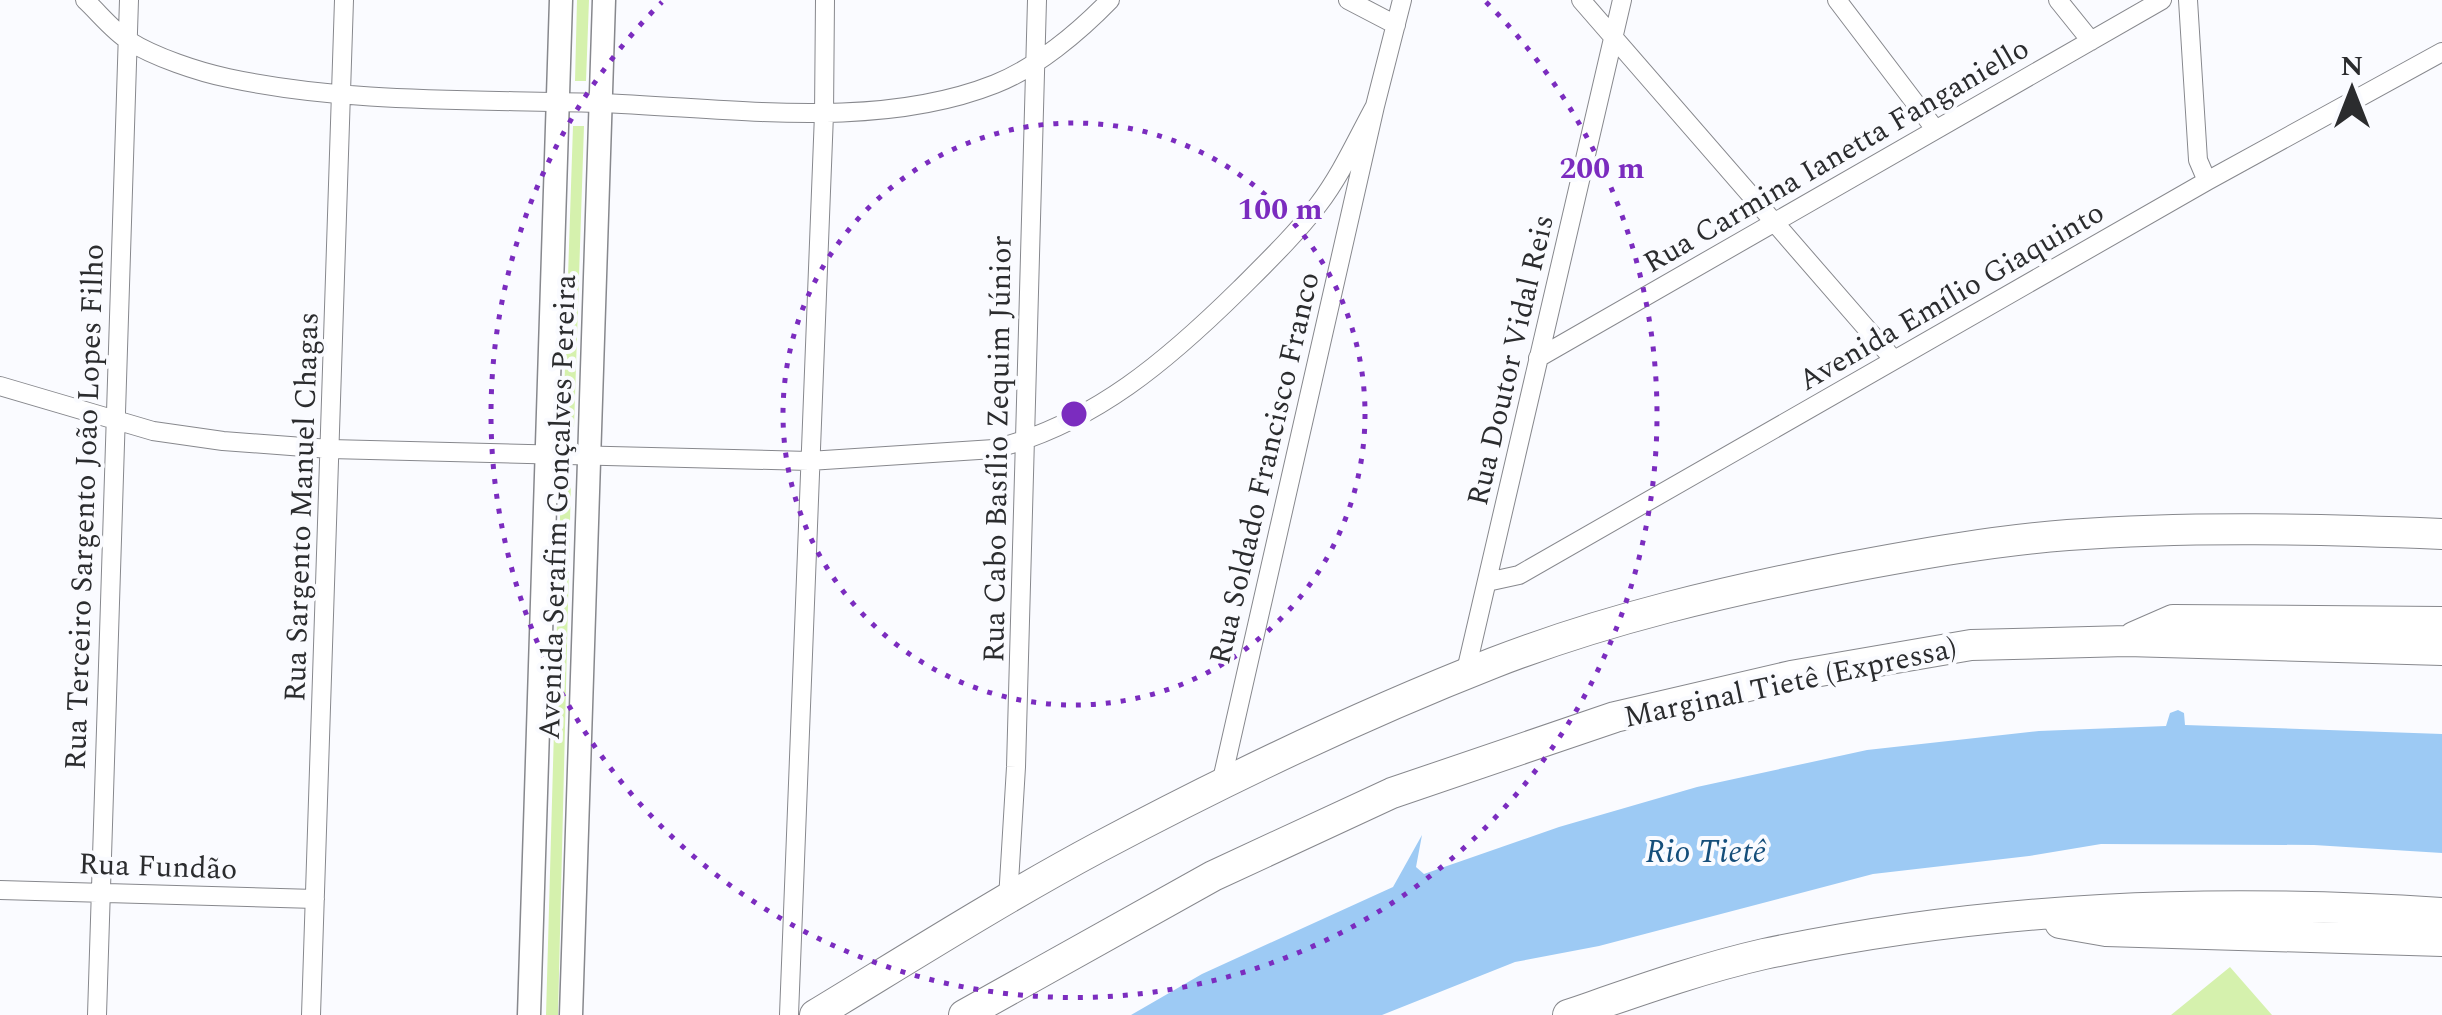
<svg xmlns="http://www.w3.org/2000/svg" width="2442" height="1015" font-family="Spectral,serif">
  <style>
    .green { fill: #d5f1ad }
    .water { fill: #9dcaf4 }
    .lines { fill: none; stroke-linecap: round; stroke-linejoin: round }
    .street-casing { stroke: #87888d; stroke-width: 20 }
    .secondary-casing { stroke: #87888d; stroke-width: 25 }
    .highway-casing { stroke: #87888d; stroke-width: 32 }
    .street { stroke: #fff; stroke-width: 18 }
    .secondary { stroke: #fff; stroke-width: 22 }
    .highway { stroke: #fff; stroke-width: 30 }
    .ring { fill: none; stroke: #7b2cbf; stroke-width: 5; stroke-dasharray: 5 10 }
    .labels { text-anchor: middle; stroke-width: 8; stroke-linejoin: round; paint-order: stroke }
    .street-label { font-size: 30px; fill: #2b2c2e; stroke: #fafbff }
    .water-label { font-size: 32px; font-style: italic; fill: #154e7a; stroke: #fafbff }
    .centre { fill: #7b2cbf; stroke: #fafbff; stroke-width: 5 }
    .ring-label { font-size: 30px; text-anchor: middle; font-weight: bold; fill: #7b2cbf; stroke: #fafbff; stroke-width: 8; stroke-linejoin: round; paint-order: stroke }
  </style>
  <rect width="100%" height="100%" fill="#fafbff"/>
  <path class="green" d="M577,0H589L586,81H575Z
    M573,126H584L574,427H563Z
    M561,480L571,481L558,1015H546Z
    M2230,967L2272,1015H2171Z"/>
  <path class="water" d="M2178,710L2184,713L2185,725L2442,734V853L2314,845L2101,844L2029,856L1873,874L1599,946L1515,962L1382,1015H1131L1202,974L1393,887L1422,835L1416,867L1424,874L1559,827L1697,787L1867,750L2039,731L2166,726L2170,713Z"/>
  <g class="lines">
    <g class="street-casing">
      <path id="street" d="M85,0C99,13 113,31 129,41C154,57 199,72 228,78C349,104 474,99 597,103C724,107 874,132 995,84C1036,68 1079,32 1110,0
        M1348,0L1396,25
        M1581,0L1894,360
        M1837,0L1935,129
        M2058,0L2091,41
        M2188,0L2198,160L2207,181
        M1538,358L2162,0
        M0,386L153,431L223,441L330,449L809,461L994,449C1094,424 1169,359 1240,289C1267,262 1295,235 1318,205C1341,175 1357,139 1375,106
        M1487,582L1519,575L2207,181L2442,52
        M1465,675L1622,0
        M1221,784L1375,106L1402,0
        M0,890L315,899
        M1008,899L1016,767L1037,0
        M97,1015L129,0
        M311,1015L344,0
        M789,1015L824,114L825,0"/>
    </g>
    <g class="secondary-casing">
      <path id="secondary" d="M529,1015L561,0
        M571,1015L604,0"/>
    </g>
    <g class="highway-casing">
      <path id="highway" d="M2134,637L2173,620L2442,622
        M2060,923L2106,931L2442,941
        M815,1015C909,958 1002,899 1099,847C1227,779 1358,716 1493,663C1606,619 1726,591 1845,568C1919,554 1993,541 2068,535C2192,526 2318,529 2442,534
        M964,1015L1213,876L1392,793L1615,717L1791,676L1971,645L2127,641L2442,650
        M1568,1015C1632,993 1698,969 1764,954C1991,906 2210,898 2442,913"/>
    </g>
    <use href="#street" class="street"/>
    <use href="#secondary" class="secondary"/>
    <use href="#highway" class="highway"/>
  </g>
  <g class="ring">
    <circle cx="1074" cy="414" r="291"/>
    <path d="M1486 2A583 583 0 1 1 662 2"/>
  </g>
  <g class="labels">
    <g class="street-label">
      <text transform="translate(1836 155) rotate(-30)" y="10">Rua Carmina Ianetta Fanganiello</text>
      <text transform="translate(1951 296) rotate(-30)" y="10">Avenida Emílio Giaquinto</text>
      <text transform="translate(1510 360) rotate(-77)" y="10">Rua Doutor Vidal Reis</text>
      <text transform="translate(997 449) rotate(-89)" y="10">Rua Cabo Basílio Zequim Júnior</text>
      <text transform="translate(1264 468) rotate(-77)" y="10">Rua Soldado Francisco Franco</text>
      <text transform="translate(84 507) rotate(-88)" y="10">Rua Terceiro Sargento João Lopes Filho</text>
      <text transform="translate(301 507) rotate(-88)" y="10">Rua Sargento Manuel Chagas</text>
      <text transform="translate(557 507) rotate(-88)" y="10">Avenida Serafim Gonçalves Pereira</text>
      <text transform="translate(1790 682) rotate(-12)" y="10">Marginal Tietê (Expressa)</text>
      <text transform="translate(158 866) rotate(2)" y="10">Rua Fundão</text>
    </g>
    <g class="water-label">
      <text x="1706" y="862">Rio Tietê</text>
    </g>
  </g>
  <circle cx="1074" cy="414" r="15" class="centre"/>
  <g class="ring-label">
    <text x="1602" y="178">200 m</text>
    <text x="1280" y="219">100 m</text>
  </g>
  <g transform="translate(2352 90)" stroke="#fafbff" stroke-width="8" paint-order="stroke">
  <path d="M0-8L18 38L0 25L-18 38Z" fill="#2b2c2e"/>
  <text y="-15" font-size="28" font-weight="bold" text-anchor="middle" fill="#2b2c2e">N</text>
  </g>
</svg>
